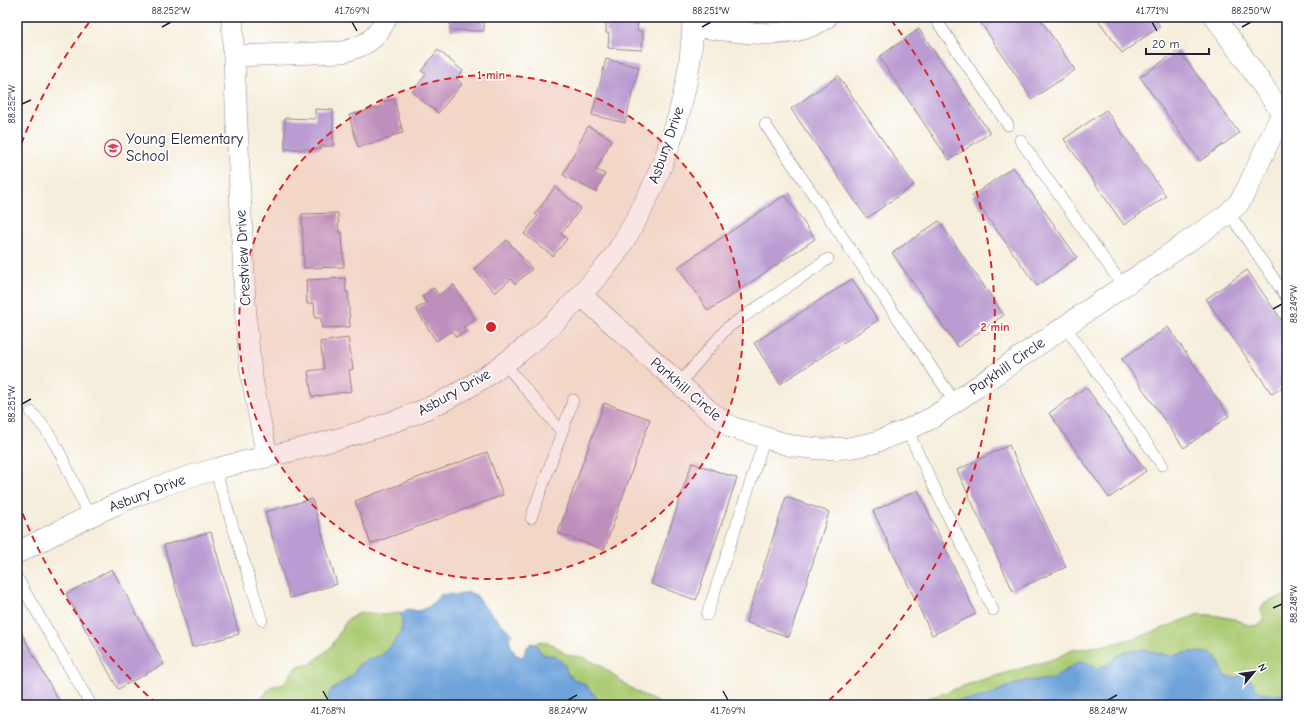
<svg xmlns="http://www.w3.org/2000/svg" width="1304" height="722" font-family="'Comic Neue',sans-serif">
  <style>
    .green { fill: #abcb72; stroke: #667656 }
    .water { fill: #6da2da; stroke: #48628a }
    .building { fill: #bb9cd2 }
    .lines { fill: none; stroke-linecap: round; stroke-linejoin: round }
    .lane-casing { stroke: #8c888c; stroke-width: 12 }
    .street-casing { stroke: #8c888c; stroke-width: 22 }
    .lane { stroke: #fff; stroke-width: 11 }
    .street { stroke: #fff; stroke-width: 21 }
    .ticks { fill: none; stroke: #22223b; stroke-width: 1.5 }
    .ring { fill: none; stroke: #d62828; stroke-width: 2; stroke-dasharray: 7 5 }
    .labels { text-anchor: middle; stroke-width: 3.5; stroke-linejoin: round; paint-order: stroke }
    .poi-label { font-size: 15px; fill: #22223b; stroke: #fff; text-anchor: start }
    .street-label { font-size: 15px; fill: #22223b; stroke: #fff }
    .centre { fill: #d62828; stroke: #fff; stroke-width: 2 }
    .ring-label { font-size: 12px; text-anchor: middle; font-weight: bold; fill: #d62828; stroke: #fff; stroke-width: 3.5; stroke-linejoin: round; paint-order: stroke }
    .neatline { fill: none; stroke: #22223b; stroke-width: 1.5 }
    .ticks-label { font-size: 10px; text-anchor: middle; fill: #22223b }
  </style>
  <rect width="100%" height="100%" fill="#fff"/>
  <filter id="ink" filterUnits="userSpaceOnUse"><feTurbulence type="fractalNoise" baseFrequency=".025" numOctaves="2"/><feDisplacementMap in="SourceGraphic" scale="8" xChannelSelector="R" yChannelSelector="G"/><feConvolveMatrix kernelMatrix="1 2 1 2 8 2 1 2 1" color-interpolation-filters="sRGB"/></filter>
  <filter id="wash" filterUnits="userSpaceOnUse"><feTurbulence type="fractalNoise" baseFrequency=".012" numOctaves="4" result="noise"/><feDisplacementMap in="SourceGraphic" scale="16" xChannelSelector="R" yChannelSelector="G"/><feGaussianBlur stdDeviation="0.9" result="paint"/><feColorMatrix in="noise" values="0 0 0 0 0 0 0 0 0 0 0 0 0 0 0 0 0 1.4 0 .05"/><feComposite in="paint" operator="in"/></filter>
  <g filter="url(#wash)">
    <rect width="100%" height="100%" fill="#f6eedc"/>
    <path class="green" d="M1287,594V694C1275,695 1262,697 1254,686C1251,681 1249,678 1245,674C1238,678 1233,678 1225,676L1217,658L1191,652L1171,656L1144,650L1128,651L1116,657L1107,665L1096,668L1090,664L1080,661L1052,679L1025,681L1002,689L990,695L970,700H960L951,705H902L935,696L978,681L1057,658L1072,650L1117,643L1145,635L1199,614L1219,616L1234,619L1248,625L1258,626L1264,620L1261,611L1263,604Z
      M361,612L385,615L401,613L402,622L401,632L391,646L380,656L368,659L358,665L354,674L328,701L330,705H257L270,687L284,684L296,667L311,664L331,647L347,620Z
      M541,641L554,645L567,655L582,657L600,665L632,689L662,705H599L596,697L585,684L575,680L548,656L541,653L536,644Z"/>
    <path class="water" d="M468,592L476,595L484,606L512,634L509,638L511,647L516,655L523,657L526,648L531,643L536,644C541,653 543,657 554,655L565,665L567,673L575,680L585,684L596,697L599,705H330L328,701L329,692L354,674L358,666L368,659L380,656L391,646L401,632L402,622L401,613L408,609L418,611L429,607L440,595L448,594L459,595Z
      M1144,650L1171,656L1191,652L1209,653L1217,658L1225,676C1233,678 1238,678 1245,673C1249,678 1251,681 1254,686C1262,697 1275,695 1287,694V705H951L960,700H970L990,695L1002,689L1025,681L1052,679L1080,661L1090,664L1097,668L1107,665L1116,657L1128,651Z"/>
    <g id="blocks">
      <path class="building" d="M450,17H484V31L450,30Z
        M606,17H638L637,31L643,32L642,50L608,48L609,33H606Z
        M977,17H1039L1075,70L1032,99Z
        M1096,17H1154L1160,26L1122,53Z
        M919,29L990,133L949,160L879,57Z
        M438,50L463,71L456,79L462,84L438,113L412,92L426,74L421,71Z
        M1179,50L1239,133L1200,161L1140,77Z
        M606,59L639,67L625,123L592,115Z
        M838,76L914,185L867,218L791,109Z
        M394,99L403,133L390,136L391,138L358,147L349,115L381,107L380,103Z
        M315,109L333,110V146H321V149H285V118L315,119Z
        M1106,110L1166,196L1124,225L1064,139Z
        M588,126L612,139L596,170L605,174L596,192L563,175Z
        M1013,167L1077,257L1037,286L972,196Z
        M555,187L581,208L561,234L567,239L553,256L524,234L538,216L535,214Z
        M785,195L815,239L708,311L678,267Z
        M338,213L339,232H342L344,267L304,268L302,214Z
        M939,221L1004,315L958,347L892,253Z
        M507,240L532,269L515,284L511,279L495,293L474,269Z
        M1247,270L1287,328V384L1272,394L1206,299Z
        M345,278L346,292H348L350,327L322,328L321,318H315L314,303L307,304L306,280Z
        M852,279L878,320L780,384L754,343Z
        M454,285L475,320L463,327L466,331L456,337L452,331L436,341L416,309L426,303L422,296L434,288L438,295Z
        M1168,327L1229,416L1184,448L1122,359Z
        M348,338L353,369L349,370L352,391L312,397L308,371L324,369L320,342Z
        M1086,387L1146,471L1109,498L1049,413Z
        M604,403L650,419L604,550L558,533Z
        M1009,445L1066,567L1013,591L957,470Z
        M487,452L503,495L371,544L355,501Z
        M692,463L737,478L696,600L651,584Z
        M918,490L976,614L932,635L873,511Z
        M786,497L829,512L789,637L746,622Z
        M312,499L337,584L290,598L265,512Z
        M211,532L239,634L192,647L164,545Z
        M112,569L164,664L118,689L66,594Z
        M17,625L61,705H17Z"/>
    </g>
  </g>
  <g filter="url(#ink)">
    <use href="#blocks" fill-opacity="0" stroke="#8c888c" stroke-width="1"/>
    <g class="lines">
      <g class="lane-casing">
        <path id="lane" d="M934,17L1008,125
          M765,124L955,402
          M1020,140L1123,286
          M1229,213L1287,298
          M1065,326L1162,465
          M504,363L562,432L531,518
          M679,384L727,328L828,259
          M31,412C60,441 71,480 89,516
          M907,430L993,610
          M562,432L573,400
          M215,469L262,620
          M17,578L90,703
          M707,615L765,438"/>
      </g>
      <g class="street-casing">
        <path id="street" d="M232,17L246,321L251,373L267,457
          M693,26C726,30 779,41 811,26C816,24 822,20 827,17
          M235,56L342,52C366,46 376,40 387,17
          M581,295L707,409L731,427L792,446L821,449L848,448L873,443L907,430L932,418L955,402L1225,216L1238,204L1247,189L1282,113L1215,17
          M17,553C57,532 98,511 140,494C164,484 190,476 216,469C232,464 249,461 266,457C317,445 370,432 419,412C484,385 549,335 594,280C601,272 609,264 615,255C660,186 692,100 693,17"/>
      </g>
      <use href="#lane" class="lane"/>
      <use href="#street" class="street"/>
    </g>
  </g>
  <path class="ticks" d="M352,22L357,31M1152,22L1157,31M162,27L171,22M702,27L711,22M1242,27L1251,22M22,104L31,100M1273,309L1282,304M22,404L31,399M1273,608L1282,604M323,691L328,700M723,691L728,700M568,700L577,695M1108,700L1117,695"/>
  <circle cx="491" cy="327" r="252" fill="#d62828" fill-opacity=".12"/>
  <g class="ring">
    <circle cx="491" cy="327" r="252"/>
    <path d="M157 704A504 504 0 0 1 17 499M17 155A504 504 0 0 1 91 20M891 20A504 504 0 0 1 825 704"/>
  </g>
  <defs>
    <g id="school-ring" transform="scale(0.9)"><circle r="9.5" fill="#fff" stroke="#d1495b" stroke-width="1.5"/><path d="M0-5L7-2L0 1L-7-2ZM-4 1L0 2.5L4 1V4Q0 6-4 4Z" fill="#d1495b"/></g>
  </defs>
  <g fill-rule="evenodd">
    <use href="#school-ring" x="113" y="148"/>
  </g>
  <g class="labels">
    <g class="poi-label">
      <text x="126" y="144">Young Elementary<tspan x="126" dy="17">School</tspan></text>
    </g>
    <g class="street-label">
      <text transform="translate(666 145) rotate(-71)" y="5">Asbury Drive</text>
      <text transform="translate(243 258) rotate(-93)" y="5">Crestview Drive</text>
      <text transform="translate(1007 366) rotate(-35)" y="5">Parkhill Circle</text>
      <text transform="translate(686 389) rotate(41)" y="5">Parkhill Circle</text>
      <text transform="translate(454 392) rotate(-29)" y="5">Asbury Drive</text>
      <text transform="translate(147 493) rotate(-21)" y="5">Asbury Drive</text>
    </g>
  </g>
  <circle cx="491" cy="327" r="6" class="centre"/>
  <g class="ring-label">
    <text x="491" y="79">1 min</text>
    <text x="995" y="331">2 min</text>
  </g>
  <rect width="1304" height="722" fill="none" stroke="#fff" stroke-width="44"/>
  <g transform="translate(1254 672) rotate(61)" stroke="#ffffff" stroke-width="3" paint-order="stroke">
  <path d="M0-3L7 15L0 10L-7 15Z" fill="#22223b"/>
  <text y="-6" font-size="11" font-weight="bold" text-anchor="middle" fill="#22223b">N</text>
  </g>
  <path d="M1146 48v6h63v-6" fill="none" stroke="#22223b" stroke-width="2"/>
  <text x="1152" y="48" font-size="12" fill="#22223b" stroke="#ffffff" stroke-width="3" paint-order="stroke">20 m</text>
  <rect x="22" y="22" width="1260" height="678" class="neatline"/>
  <g class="ticks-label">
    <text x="171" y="14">88.252°W</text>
    <text x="352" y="14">41.769°N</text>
    <text x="711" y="14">88.251°W</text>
    <text x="1152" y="14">41.771°N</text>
    <text x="1251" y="14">88.250°W</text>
    <text transform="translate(11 104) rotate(-90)" y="4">88.252°W</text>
    <text transform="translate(1293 304) rotate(-90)" y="4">88.249°W</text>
    <text transform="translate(11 404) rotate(-90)" y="4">88.251°W</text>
    <text transform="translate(1293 604) rotate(-90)" y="4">88.248°W</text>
    <text x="328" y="714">41.768°N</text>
    <text x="568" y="714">88.249°W</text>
    <text x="728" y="714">41.769°N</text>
    <text x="1108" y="714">88.248°W</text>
  </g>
</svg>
